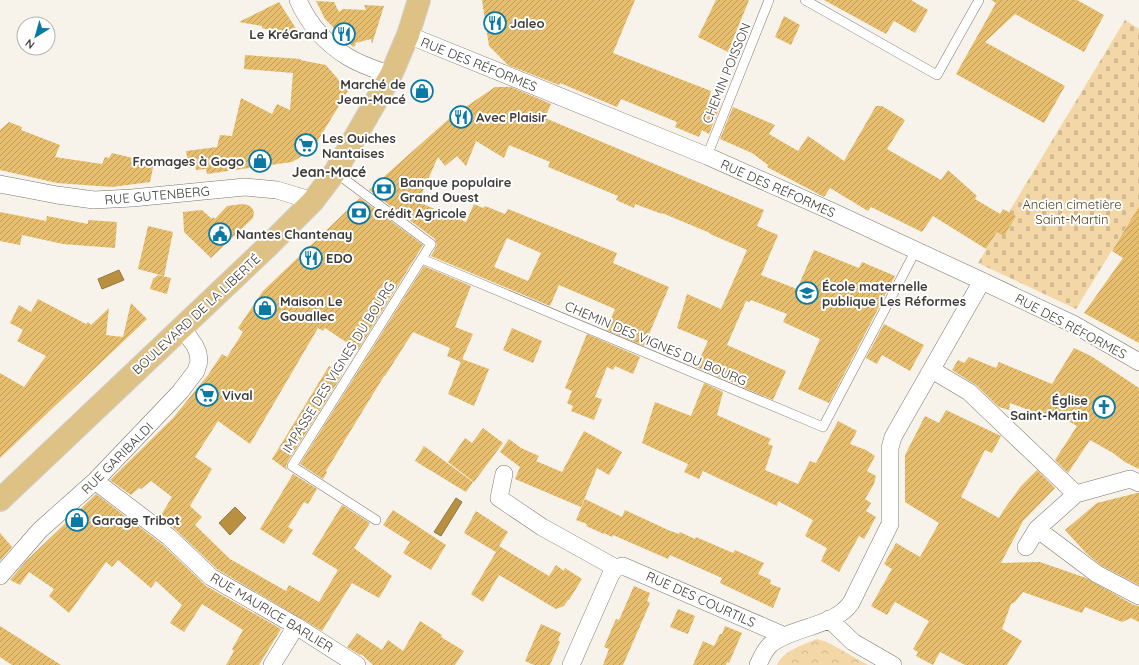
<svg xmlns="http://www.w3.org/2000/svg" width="1139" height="665" font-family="Quicksand,sans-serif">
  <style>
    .forest { fill: url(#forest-crowns) }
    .cemetery { fill: url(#cemetery-stones) }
    .water { fill: #b99040; stroke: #94773e }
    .building { fill: url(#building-hatch); fill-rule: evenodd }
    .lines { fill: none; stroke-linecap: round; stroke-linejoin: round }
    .lane-casing { stroke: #7c776f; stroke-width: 10 }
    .street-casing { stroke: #7c776f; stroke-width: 18 }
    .primary-casing { stroke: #d1d0cf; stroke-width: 24 }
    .lane { stroke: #fff; stroke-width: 9 }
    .street { stroke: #fff; stroke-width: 17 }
    .primary { stroke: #dec185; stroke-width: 22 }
    .labels { text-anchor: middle; stroke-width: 4; stroke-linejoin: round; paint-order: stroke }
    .poi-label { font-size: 13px; font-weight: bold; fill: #3e3c38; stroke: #fff; text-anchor: start }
    .street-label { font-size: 13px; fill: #3e3c38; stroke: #fff }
    .park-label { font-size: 13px; fill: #52401e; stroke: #fff }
    .neighbourhood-label { font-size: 14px; font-weight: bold; fill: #3e3c38; stroke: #fff }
  </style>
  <defs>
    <pattern id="forest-crowns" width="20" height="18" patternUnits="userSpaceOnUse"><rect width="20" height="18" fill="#f3d7a6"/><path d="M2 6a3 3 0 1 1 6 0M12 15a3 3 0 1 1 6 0" fill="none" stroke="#d1b990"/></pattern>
    <pattern id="cemetery-stones" width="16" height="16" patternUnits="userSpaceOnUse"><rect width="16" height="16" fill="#f3d7a6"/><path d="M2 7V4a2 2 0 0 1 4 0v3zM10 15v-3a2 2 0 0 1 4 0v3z" fill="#d1b990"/></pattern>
    <pattern id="building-hatch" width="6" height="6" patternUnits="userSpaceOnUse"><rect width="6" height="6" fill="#e7bd6e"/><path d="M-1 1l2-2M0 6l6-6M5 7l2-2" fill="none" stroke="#bd9b5b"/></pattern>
  </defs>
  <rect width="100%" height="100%" fill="#f8f3ea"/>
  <path class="forest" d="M817,639L827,642L868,665H777C784,650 803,645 817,639Z"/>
  <path class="cemetery" d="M1125,20L1139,29V206L1076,309L978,263Z"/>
  <path class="water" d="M119,270L124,280L102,289L98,279Z
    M456,498L462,502L441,536L434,532Z
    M235,507L246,518L230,535L219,523Z"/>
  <path class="building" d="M482,0H635L613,53L711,91L709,98L722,102L709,134L702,130L699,137L675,127L677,122L621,99L617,107L560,83L559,85L508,65L489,46Z
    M716,0H749L728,52L698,37Z
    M824,0H911L928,10L915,33L894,21L886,34Z
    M991,0H1077L1104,15L1084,52L1015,14L985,42L1065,86L1044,123L956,74L996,3Z
    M316,1L334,2L339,12L343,9L366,10L364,5L384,6L372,44L371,39L355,43L356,45L353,47L325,19Z
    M279,2L302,38L262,28V26L239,22Z
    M784,16L800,25L791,45L775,37Z
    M245,55L301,59L300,60L326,65L348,91L312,150L292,162L207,174L206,169L196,170L195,167L189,168L186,151L217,147L220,135L232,136L241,98L272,114L277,104L290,110L293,73L244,69Z
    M495,87H511L551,104L545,118L764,210L757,226L778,235L761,275L797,289L814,250L859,268L862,262L895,276L829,403L798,389L820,339L783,322L787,314L751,300L749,302L746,301L727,345L786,371L773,400L696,367L708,341L677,328L687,294L721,309L747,250L710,234V233L662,213V214L635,204L634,208L616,200L618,196L548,167L550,162L509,145L504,158L476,141L466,166L457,156L445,166L438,157L418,202L466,222L474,204L483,208L485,206L505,214L508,209L617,253L613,263L669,287L644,346L606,330L615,309L559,285L550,306L431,256L437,245L435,239L369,190L451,117ZM507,238L541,253L528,281L494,267Z
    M876,106H882L905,120L887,149L941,180L948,170L977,196L975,199L1000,214L1003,209L1016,216L1004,236L997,232L986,249L933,216L922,232L871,207L868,211L830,188L824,197L767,167L768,165L752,153L720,139L733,107L775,125L769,134L798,151L808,136L844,161Z
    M9,122L22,127L21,130L60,145L55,157L102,164L105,157L109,158L112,153L154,163L150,182L112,187L57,183L0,170V130Z
    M360,198L423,245L358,350L325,328L323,331L318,328L250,444L218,421L195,457L212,469L190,506L202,517L195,525L230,559L286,591L289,585L319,602L338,570L312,554L342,505L370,523L354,548L392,576L379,598L352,583L322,631L217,569L176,530L160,517L172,497L151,481L141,489L139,488L131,495L110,480L173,418L208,375L222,354L227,357L243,332L238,328L263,291Z
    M242,204L248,205L252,208L254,212L253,218L211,258L184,232L183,212L202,210L212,219L213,217L215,219L227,206Z
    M1139,206V343L1084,313L1123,258L1112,251Z
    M0,212L46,221L47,216L88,224V220L117,222L115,248L63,244L22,235L20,245L0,241Z
    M148,226L173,232L164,276L138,269Z
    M424,266L471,286L455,327L473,334L461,362L447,356L450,348L413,332L385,376H384L326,471L327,472L323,479L300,464Z
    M158,275L171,278L167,294L150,289L153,279Z
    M38,299L86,324L88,322L91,325L109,308L106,335L123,337L131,303L147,319L0,458V373L24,387L46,356L17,341L23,330L10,323L19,305L31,312Z
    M884,324L924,345L910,371L882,355L877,364L866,358Z
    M512,328L542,341L533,363L503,350Z
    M587,334L640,357L633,374L615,366L613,370L607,367L595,397L602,399L594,420L571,411L573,406L567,403L572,391L565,388Z
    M1074,348L1091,356L1139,388V469L1125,462L1113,453L1090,440L1068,473L1055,460L1077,426L1051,411L1047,417L1010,403L1009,410L999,407L976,385L952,370L958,360L964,363L969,357L996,368L999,362L1052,384Z
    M462,359L489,369L474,406L448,394Z
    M329,366L342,375L287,463L286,466L287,470L272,459Z
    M704,383L723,392L717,415L771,439L768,444L773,446L765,470L798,484L810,461L816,463L838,421L857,431L850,444L866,450L875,456L867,471L876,476L874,484L865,499L871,503L866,511L876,517L864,539L859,536L839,572L821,561L827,548L805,536L813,520L778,501L777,506L703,471L699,479L684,472L688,464L642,443L655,402L691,416Z
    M946,410L1001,436L992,453L985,450L961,497L999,518L1003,511L1021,486L1037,470L1055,488L1023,521L1001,563L1040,562L1086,578L1134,605L1139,606V622L1131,618L1122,622L1085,607L1082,613L1023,592L1015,602L1011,604L1002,629L1022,641L1007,665H965L940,652L933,665L916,656L918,652L913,649L929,621L895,602L887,615L871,606L892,569L884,564L896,543L920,557L939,523L905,502V455L925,416L939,423Z
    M483,428L503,443L474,482L448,462L465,438L472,443Z
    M584,431L622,452L609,475L597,468L581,507L515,479L520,467L500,452L509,439L521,448L539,456L536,461L562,472Z
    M424,446L473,482L466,492L415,461Z
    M293,474L317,489L308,504L304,502L288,527L293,530L284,544L260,529Z
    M1137,493H1139V585L1102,566L1086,553L1065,530L1097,503Z
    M96,494L163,545L206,586L281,629L259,665H226L234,651L232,649L243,630L202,604L184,632L170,623L182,605L156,581L151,588L118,560L112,567L106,562L69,613L49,596L54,589L29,572L20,585L10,580L26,561Z
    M585,499L622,517L625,510L668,530L679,534L680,532L695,539L696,537L733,553L735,550L764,563L758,574L771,580L770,584L781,588L773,608L720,583L722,578L670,555L668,559L613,535L612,537L604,533V534L586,526L587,524L576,520Z
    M393,510L446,545L431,570L403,553L410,542L383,525Z
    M476,511L508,532L499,546L549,576L556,565L564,571L565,568L582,579L569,600H568L564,606L556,609L499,575L483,602L471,594L496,552L464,533Z
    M0,533L12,547L0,561Z
    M634,586L650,593L647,601L650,603L623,665H603L609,649L604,647L616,619L619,620Z
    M678,609L695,616L688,634L670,627Z
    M420,621L442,635L441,637L464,651L455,665H373L361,654L360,655L347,647L357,633L382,650L388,640L403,651Z
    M541,624L561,633L558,640L560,642L550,665H534L525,661Z
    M0,626L61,665H12L0,657Z
    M725,626L742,633L729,663L727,662L726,665H693L703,641L714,646L720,634H722Z"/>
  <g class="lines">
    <g class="lane-casing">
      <path id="lane" d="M805,0L937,75L979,0
        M707,156L769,0
        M335,172L431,244L292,466L376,520
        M422,259L823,427L916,250"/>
    </g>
    <g class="street-casing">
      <path id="street" d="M298,0C309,25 325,43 348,57C361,65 377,70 391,75
        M408,35L707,156L831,211L982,281L1075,325L1139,362
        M0,184L57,195L94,200L132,198L245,187L277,190L313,201
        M932,370L969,392L1076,494
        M504,474L499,498L542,527L616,568
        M95,481L169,537L211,577L296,626L357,665
        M1037,529L1097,574L1139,596
        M1026,547L1037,529L1076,494L1130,479L1139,483
        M0,576L40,530L95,481L180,392L196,371L199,361L198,353L195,346L182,327
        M829,619L853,642L893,665
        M272,665L296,626
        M571,665L611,574L616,568L623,566L785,636
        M758,665C761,658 765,649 771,644C794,626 834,627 851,603L890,524V448L893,437L982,281"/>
    </g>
    <g class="primary-casing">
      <path id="primary" d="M0,500L268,246L313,201L335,172L391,75L408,35L419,0"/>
    </g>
    <use href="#lane" class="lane"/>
    <use href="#street" class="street"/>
    <use href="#primary" class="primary"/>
  </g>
  <defs>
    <g id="restaurant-ring" transform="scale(1.15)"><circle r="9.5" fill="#fff" stroke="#0a79a3" stroke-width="1.5"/><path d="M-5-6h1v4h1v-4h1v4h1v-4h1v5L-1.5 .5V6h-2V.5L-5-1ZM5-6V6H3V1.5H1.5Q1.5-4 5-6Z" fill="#0a79a3"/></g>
    <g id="shop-ring" transform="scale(1.15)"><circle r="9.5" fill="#fff" stroke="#0a79a3" stroke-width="1.5"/><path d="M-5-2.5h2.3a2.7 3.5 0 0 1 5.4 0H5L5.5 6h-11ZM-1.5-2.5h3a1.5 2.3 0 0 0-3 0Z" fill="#0a79a3"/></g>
    <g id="supermarket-ring" transform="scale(1.15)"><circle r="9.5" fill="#fff" stroke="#0a79a3" stroke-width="1.5"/><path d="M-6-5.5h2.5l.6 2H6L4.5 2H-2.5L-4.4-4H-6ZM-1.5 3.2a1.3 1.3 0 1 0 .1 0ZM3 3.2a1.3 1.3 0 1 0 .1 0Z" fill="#0a79a3"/></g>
    <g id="bank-ring" transform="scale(1.15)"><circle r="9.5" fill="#fff" stroke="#0a79a3" stroke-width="1.5"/><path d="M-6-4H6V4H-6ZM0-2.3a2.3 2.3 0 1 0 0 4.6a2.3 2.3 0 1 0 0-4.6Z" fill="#0a79a3"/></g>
    <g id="civic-ring" transform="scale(1.15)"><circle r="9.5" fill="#fff" stroke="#0a79a3" stroke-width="1.5"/><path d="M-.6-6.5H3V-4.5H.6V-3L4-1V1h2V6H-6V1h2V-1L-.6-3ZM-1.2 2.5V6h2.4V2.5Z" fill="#0a79a3"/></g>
    <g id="school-ring" transform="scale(1.15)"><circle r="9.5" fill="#fff" stroke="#0a79a3" stroke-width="1.5"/><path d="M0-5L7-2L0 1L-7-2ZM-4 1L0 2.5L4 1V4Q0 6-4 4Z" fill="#0a79a3"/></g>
    <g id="church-ring" transform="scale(1.15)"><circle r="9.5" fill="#fff" stroke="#0a79a3" stroke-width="1.5"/><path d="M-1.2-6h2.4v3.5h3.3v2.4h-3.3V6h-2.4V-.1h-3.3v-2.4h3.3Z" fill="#0a79a3"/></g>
  </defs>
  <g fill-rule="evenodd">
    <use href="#restaurant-ring" x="495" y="23"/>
    <use href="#restaurant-ring" x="344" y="34"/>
    <use href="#shop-ring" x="422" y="91"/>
    <use href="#restaurant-ring" x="461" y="117"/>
    <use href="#supermarket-ring" x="306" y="145"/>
    <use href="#shop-ring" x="260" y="161"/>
    <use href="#bank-ring" x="384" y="189"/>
    <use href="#bank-ring" x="359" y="213"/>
    <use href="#civic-ring" x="220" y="234"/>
    <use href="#restaurant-ring" x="311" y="258"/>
    <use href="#school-ring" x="807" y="293"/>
    <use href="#shop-ring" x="265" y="308"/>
    <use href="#supermarket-ring" x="207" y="395"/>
    <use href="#church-ring" x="1104" y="407"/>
    <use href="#shop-ring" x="77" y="520"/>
  </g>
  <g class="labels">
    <g class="poi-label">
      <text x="510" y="28">Jaleo</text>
      <text x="328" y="39" text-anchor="end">Le KréGrand</text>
      <text x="406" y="89" text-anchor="end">Marché de<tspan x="406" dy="15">Jean-Macé</tspan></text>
      <text x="476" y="122">Avec Plaisir</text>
      <text x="322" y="143">Les Ouiches<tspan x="322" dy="15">Nantaises</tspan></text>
      <text x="244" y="166" text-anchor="end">Fromages à Gogo</text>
      <text x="400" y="187">Banque populaire<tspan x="400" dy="15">Grand Ouest</tspan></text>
      <text x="374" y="218">Crédit Agricole</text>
      <text x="236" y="239">Nantes Chantenay</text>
      <text x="326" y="263">EDO</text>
      <text x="822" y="291">École maternelle<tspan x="822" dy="15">publique Les Réformes</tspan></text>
      <text x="280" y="306">Maison Le<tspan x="280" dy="15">Gouallec</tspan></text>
      <text x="222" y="400">Vival</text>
      <text x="1088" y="405" text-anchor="end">Église<tspan x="1088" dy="15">Saint-Martin</tspan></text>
      <text x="92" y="525">Garage Tribot</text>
    </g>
    <g class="street-label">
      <text transform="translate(479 64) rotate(22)" y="5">RUE DES RÉFORMES</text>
      <text transform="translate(726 73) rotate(-68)" y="5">CHEMIN POISSON</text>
      <text transform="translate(778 188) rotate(24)" y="5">RUE DES RÉFORMES</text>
      <text transform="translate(157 195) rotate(-5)" y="5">RUE GUTENBERG</text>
      <text transform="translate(196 314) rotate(-43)" y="5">BOULEVARD DE LA LIBERTÉ</text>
      <text transform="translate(1071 326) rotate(28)" y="5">RUE DES RÉFORMES</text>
      <text transform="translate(656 343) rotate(23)" y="5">CHEMIN DES VIGNES DU BOURG</text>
      <text transform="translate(338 367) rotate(-58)" y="5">IMPASSE DES VIGNES DU BOURG</text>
      <text transform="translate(117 458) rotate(-45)" y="5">RUE GARIBALDI</text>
      <text transform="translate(701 599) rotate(24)" y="5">RUE DES COURTILS</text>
      <text transform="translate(272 612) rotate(31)" y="5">RUE MAURICE BARLIER</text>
    </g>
    <g class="park-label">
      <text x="1072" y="209">Ancien cimetière<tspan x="1072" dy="15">Saint-Martin</tspan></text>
    </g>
    <g class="neighbourhood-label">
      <text x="329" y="177">Jean-Macé</text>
    </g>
  </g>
  <g transform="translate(36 36) rotate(217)"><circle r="19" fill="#ffffff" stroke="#b2b1af"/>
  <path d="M0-3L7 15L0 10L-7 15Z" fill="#0a79a3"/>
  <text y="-6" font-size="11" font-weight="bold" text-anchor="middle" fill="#3e3c38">N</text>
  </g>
</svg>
